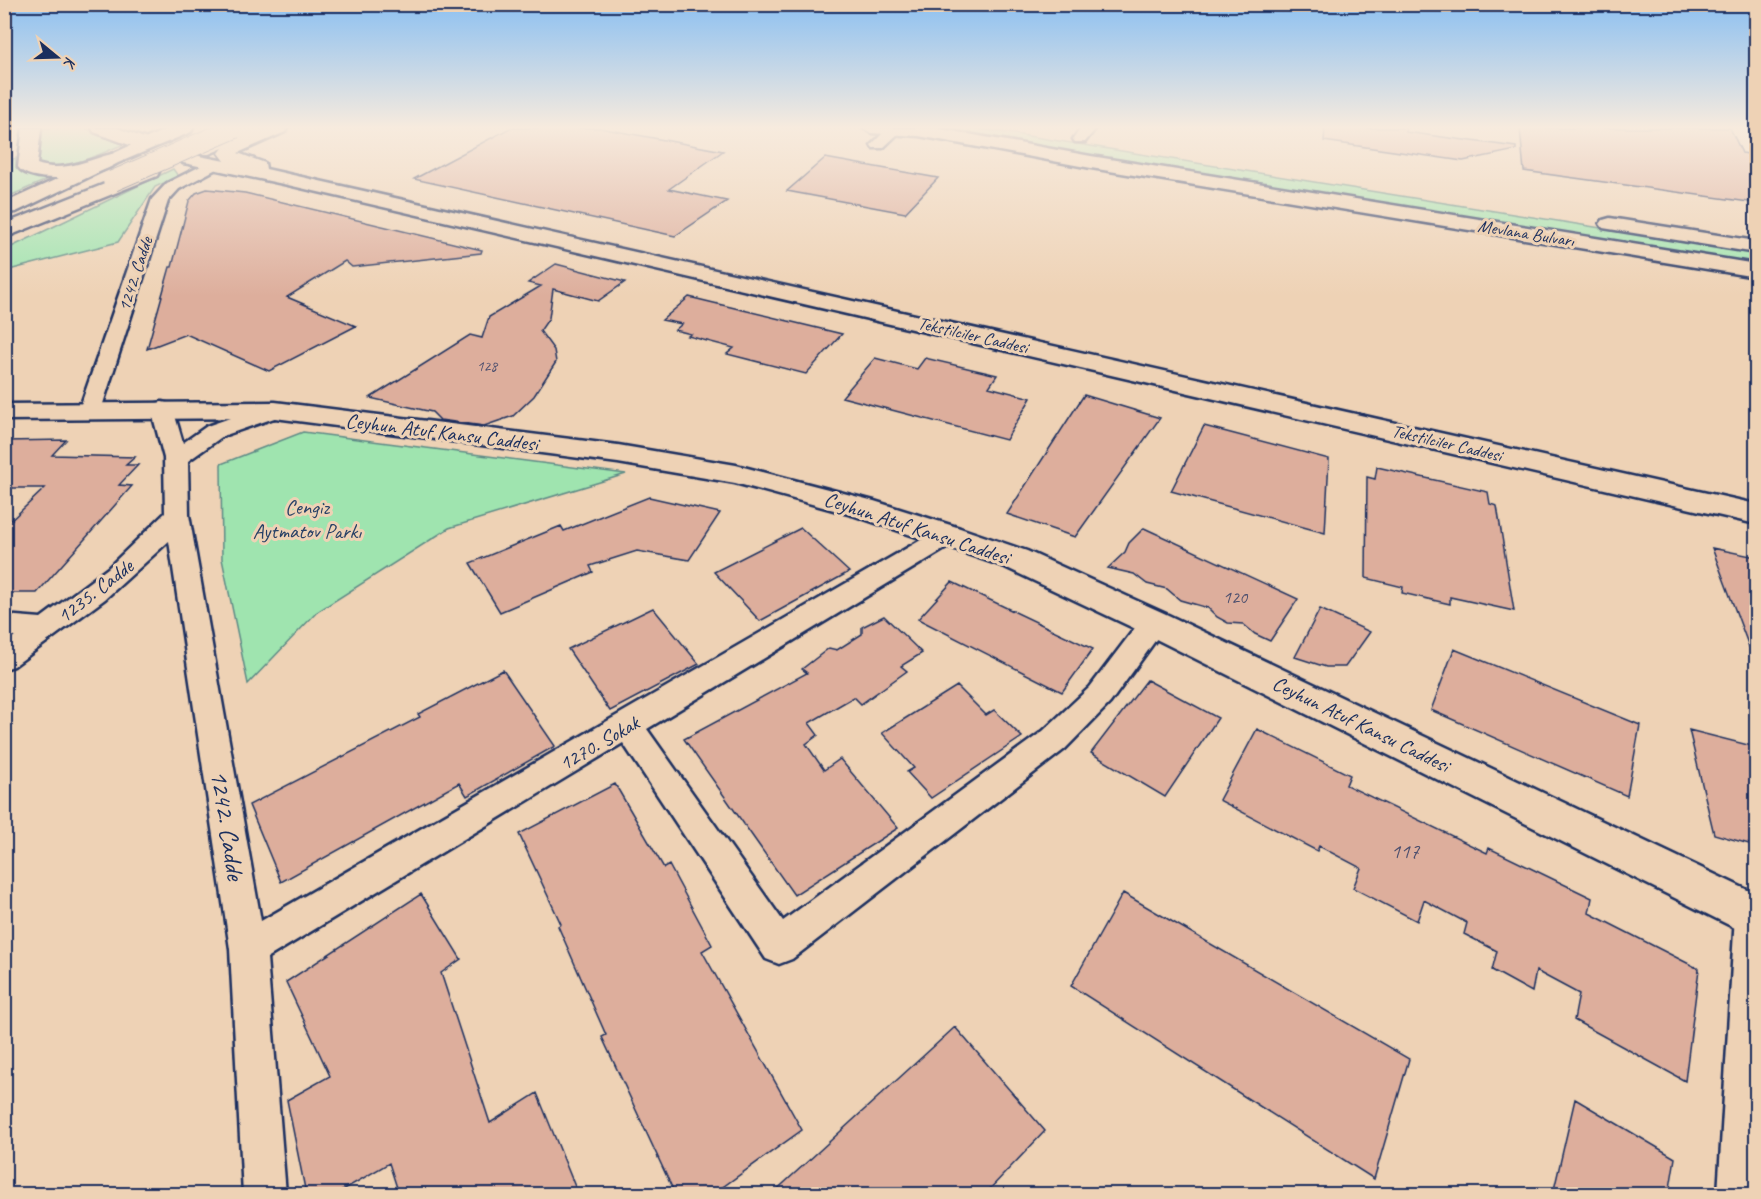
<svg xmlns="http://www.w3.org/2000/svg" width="1761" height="1199" font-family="Caveat,sans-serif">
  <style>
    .green { fill: #9fe4af; stroke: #5d8a86; stroke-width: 1.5 }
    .building { fill: #ddae9c; stroke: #1b2f5e; stroke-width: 1.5 }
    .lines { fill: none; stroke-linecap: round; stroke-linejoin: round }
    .minor-casing { stroke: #1b2f5e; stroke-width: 5 }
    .tertiary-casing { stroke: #1b2f5e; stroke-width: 5 }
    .secondary-casing { stroke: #1b2f5e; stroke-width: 5 }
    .primary-casing { stroke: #1b2f5e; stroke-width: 5 }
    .trunk-casing { stroke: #1b2f5e; stroke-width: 5 }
    .minor { fill: #eed2b5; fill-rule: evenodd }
    .tertiary { fill: #eed2b5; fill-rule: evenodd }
    .secondary { fill: #eed2b5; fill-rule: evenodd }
    .primary { fill: #eed2b5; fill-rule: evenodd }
    .trunk { fill: #eed2b5; fill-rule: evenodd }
    .primary-bridge-casing { stroke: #1b2f5e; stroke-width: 22; stroke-linecap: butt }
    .primary-bridge { stroke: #eed2b5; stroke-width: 20 }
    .labels { text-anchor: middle; stroke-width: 6; stroke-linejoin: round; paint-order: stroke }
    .far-number-label { font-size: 15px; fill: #4c4f6e }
    .far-street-label { font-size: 18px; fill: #1b2f5e; stroke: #eed2b5 }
    .number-label { font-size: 18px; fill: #4c4f6e }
    .street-label { font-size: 21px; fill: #1b2f5e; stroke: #eed2b5 }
    .park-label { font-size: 21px; fill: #284166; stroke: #eed2b5 }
    .near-number-label { font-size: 21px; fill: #4c4f6e }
    .near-street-label { font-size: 26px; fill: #1b2f5e; stroke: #eed2b5 }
  </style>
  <rect width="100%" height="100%" fill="#eed2b5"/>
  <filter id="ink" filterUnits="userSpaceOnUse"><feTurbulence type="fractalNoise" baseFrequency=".0167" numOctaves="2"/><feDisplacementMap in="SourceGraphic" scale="12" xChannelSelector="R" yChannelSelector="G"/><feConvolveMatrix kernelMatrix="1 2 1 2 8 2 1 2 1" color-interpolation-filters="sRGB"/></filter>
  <g filter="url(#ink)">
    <path class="green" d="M42,128H84L126,143C96,156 70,170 36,165L39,133Z
      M933,128H973L1028,136L1756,253V265L1154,167Z
      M16,158V165L26,172L60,174L5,198V188L13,159Z
      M173,169L178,176L155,187L118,242L5,271V250Z
      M303,432L626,474L449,528L317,612L248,684L222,559L221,464Z"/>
    <path class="building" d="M510,128H600L723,151L669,189L727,201L675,236L414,179Z
      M1325,128H1406V132L1516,147V150L1463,161L1324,141Z
      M1520,128H1730L1742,153L1756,155V203L1524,171Z
      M825,158L938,178L905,213L787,191Z
      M207,189L245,193L482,250L481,253L352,267L345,261L287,297L356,326L269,371L186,334L147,349L170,267H172L189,201L196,193Z
      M556,264L625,282L598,301L553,289L549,318L540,331L554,350L556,362L534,396L513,416L484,426L440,420L432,412L370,398L470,335L482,338L489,317L541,286L528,283Z
      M689,297L842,334L806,374L727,354L734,348L688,336L691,334L675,330L682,324L662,320Z
      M875,358L917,369L925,358L997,375L989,387L1031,398L1006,440L842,397Z
      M1084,395L1160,418L1075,537L1007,514Z
      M1204,426L1329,459L1325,533L1171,491Z
      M66,440L52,455L135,457L126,465H138L119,485L132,486L37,593H4V527L45,488H4V441Z
      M1377,467L1488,492L1490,504L1497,506L1514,611L1450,597V604L1402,593L1403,587L1366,578L1367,477L1375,479Z
      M649,497L720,513L689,560L637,551L590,566L593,572L500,612L470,563L561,526L564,531Z
      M801,528L849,572L760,621L714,572Z
      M1144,528L1298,599L1270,641L1255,634L1243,624L1228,623L1217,617L1208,608L1180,600L1167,589L1147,584L1134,574L1108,568L1125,552L1129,543Z
      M1712,548L1756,557V660H1754Z
      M952,582L1093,649L1062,692L918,619Z
      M653,608L699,664L610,711L568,649Z
      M1320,609L1370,632L1345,667H1326L1295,657Z
      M884,616L922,653L901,666L907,671L861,704L854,697L809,723L818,735L806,744L824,770L840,759L898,828L794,895L684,739L807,673L802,669L829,648L837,650L862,634V627Z
      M1454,649L1640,725L1627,796L1431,710Z
      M503,670L555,746L467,796L459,783L281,882L249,805L420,717L418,714Z
      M1147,680L1218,718L1165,797L1091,753Z
      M957,686L986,715L994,710L1022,737L931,798L907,772L914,768L882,733Z
      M1257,729L1350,775L1346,785L1487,853L1489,848L1592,898L1589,913L1699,969L1685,1081L1574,1020L1579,994L1536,971L1532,992L1492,970L1497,951L1464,934L1467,923L1424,900L1417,921L1353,888L1361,868L1319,846L1317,851L1219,800Z
      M1689,730L1756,747V846L1714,834Z
      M615,784L664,868L669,865L712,945L702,951L802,1130L713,1194H675L602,1037L606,1035L558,926L561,924L519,834Z
      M1123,893L1409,1059L1374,1179L1071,986Z
      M421,894L461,959L441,973L490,1123L537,1093L578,1194H399L389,1163L336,1194H306L287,1100L330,1076L286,982Z
      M955,1027L1045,1131L985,1194H772Z
      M1575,1099L1675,1158L1669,1194H1553Z"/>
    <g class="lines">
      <g class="minor-casing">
        <path id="minor" d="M888,128L902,130L883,148H873L871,145Z
          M1081,128H1096L1085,142H1075L1073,139Z
          M213,160L221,165L218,168L179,189L168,201L101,410L98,415L90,417L82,415L79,410L152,199L167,183Z
          M162,402L170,404L173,409L183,443L207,426L267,405L275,403L283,405L286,410L283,415L223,436L188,461L189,515L261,921L940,529L949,527L958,529L962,535L958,541L647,729L783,921L1043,731L1090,687L1144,616L1154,613L1164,616L1168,623L1110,703L1065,749L792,959L779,964L766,959L623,743L267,958L286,1194H243L230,949L169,541L105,599L14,666L4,669V643L15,636L4,635V615L41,618L108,568L165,513L164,458L151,409L154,404Z
          M1753,898L1756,899V1194H1718L1735,915L1740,903Z"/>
      </g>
      <g class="tertiary-casing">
        <path id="tertiary" d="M23,128H41L37,164C63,173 87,160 112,154L118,155L121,159C109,177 31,187 18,167Z
          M92,128H117L147,139L150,143L147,147H135L94,132Z
          M263,128H287L285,132L238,153L265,163L266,169L1756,504V524L288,185L189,164L183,163L180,159L183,155L189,154L225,161L219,153L227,143Z"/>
      </g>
      <g class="secondary-casing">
        <path id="secondary" d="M275,402L618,445L736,465L874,501L960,528L1027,551L1166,614L1756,894V936L1741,931L1142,632L1005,567L852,515L735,483L618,463L275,418L4,420V404Z"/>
      </g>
      <g class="primary-casing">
        <path id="primary" d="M169,128H193L191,132L118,163L16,212L4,213V203Z
          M239,128H263L261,132L209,154H197L194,150L197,146Z
          M150,166L157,168L159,172L157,176L4,238V224Z"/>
      </g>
      <g class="trunk-casing">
        <path id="trunk" d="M863,128H935L1091,156L1756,264V277L1091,168L919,136L871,133Z
          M1610,218L1756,241V253L1603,228L1600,224L1603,220Z"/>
      </g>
      <use href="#minor" class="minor"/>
      <use href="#tertiary" class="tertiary"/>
      <use href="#secondary" class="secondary"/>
      <use href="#primary" class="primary"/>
      <use href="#trunk" class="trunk"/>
      <g class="primary-bridge-casing">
        <path id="primary-bridge" d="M113,181L235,128"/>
      </g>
      <use href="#primary-bridge" class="primary-bridge"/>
    </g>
  </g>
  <linearGradient id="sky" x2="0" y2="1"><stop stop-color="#8cc0f1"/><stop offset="0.43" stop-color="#f7ebde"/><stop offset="1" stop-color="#f7ebde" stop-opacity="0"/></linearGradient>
  <rect width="1761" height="296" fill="url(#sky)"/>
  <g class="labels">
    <g class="far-number-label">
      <text x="487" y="371">128</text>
    </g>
    <g class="far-street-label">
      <text transform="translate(1526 233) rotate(9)" y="6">Mevlana Bulvarı</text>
      <text transform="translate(135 274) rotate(-72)" y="6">1242. Cadde</text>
      <text transform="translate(973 335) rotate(13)" y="6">Tekstilciler Caddesi</text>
      <text transform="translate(1447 443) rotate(13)" y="6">Tekstilciler Caddesi</text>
    </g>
    <g class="number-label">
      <text x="1235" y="603">120</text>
    </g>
    <g class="street-label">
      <text transform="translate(442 432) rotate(7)" y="7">Ceyhun Atuf Kansu Caddesi</text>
      <text transform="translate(917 528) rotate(18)" y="7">Ceyhun Atuf Kansu Caddesi</text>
      <text transform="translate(95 591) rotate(-38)" y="7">1235. Cadde</text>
      <text transform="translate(1361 724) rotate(26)" y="7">Ceyhun Atuf Kansu Caddesi</text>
      <text transform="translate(599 743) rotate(-30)" y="7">1270. Sokak</text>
    </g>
    <g class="park-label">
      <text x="307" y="514">Cengiz<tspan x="307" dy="24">Aytmatov Parkı</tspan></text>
    </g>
    <g class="near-number-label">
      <text x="1405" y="858">117</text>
    </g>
    <g class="near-street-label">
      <text transform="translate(228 825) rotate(81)" y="9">1242. Cadde</text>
    </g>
  </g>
  <rect width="1761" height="1199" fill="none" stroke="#eed2b5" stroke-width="24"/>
  <rect x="12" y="12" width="1737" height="1175" fill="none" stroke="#1b2f5e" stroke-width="2" filter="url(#ink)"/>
  <g transform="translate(57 57) rotate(109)" stroke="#eed2b5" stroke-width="4.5" paint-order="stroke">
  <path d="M0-4.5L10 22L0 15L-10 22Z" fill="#1b2f5e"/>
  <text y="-9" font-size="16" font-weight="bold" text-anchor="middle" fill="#1b2f5e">K</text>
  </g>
</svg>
